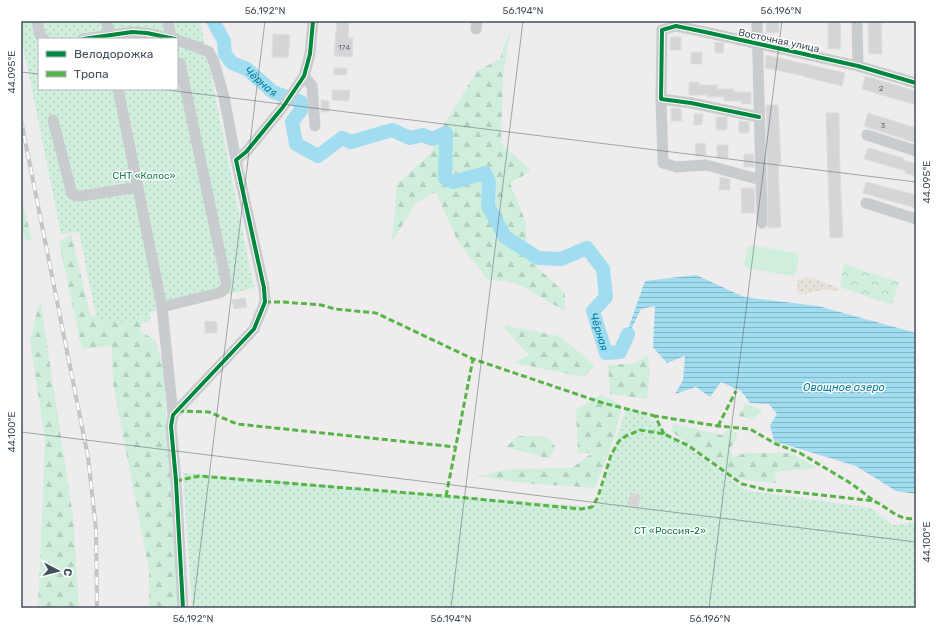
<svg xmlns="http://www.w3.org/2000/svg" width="937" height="629" font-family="Rubik,sans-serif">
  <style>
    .grass { fill: url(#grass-dots); fill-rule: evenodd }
    .forest { fill: url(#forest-firs) }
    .sand { fill: url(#sand-dots) }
    .park { fill: url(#park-crowns) }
    .pitch { fill: #cfefdc }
    .water { fill: url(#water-rules) }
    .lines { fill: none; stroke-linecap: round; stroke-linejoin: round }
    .river { stroke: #a0ddf0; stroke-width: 14 }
    .building { fill: #d5d4d7; stroke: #dfdedf }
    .minor { stroke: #c9ccce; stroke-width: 11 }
    .rail-casing { stroke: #c3c5c7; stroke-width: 4 }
    .rail { stroke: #fff; stroke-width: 2.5; stroke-dasharray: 8; stroke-linecap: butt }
    .quiet { stroke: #57b448; stroke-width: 3; stroke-dasharray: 6 3; stroke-linecap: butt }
    .cycleway-casing { stroke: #fff; stroke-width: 6 }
    .cycleway { stroke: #00873e; stroke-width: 4 }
    .ticks { fill: none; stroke: #434f5a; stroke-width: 1; stroke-opacity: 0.45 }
    .labels { text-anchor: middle; stroke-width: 3; stroke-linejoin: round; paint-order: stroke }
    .number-label { font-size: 8px; fill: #69727a }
    .street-label { font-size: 10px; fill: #434f5a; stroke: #fff }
    .park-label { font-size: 10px; fill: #107f4b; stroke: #fff }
    .water-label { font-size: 11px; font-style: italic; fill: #047fa5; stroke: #fff }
    .neatline { fill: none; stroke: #434f5a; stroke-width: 1.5 }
    .ticks-label { font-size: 10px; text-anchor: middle; fill: #434f5a }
  </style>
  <defs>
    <pattern id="grass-dots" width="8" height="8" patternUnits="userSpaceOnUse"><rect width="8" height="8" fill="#cfefdc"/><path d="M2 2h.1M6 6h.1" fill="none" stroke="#b3cfbf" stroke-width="1.8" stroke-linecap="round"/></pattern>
    <pattern id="forest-firs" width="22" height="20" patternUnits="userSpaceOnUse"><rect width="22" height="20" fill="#cfefdc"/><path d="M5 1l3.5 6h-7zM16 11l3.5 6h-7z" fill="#b3cfbf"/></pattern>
    <pattern id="sand-dots" width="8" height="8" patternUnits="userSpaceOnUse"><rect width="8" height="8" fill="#e6e2da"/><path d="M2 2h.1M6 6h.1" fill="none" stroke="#c6c4bd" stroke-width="1.8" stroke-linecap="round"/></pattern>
    <pattern id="park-crowns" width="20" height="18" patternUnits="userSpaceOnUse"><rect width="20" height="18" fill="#cfefdc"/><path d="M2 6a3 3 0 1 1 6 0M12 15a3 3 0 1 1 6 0" fill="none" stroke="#b3cfbf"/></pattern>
    <pattern id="water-rules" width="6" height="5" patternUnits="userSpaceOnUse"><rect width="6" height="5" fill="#a0ddf0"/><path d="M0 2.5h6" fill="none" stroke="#84b6c5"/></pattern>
  </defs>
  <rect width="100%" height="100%" fill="#eeecec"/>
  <path class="grass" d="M21,21H200L254,288L150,312V321L99,331L79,232L61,234L21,36ZM39,39H177V89H39Z
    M626,408L638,410L745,490L871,508L893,525L916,522V608H192L183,473L592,507L599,500Z"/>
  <path class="forest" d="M511,27L503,75L501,143L531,171L510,183L526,223L527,258L565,293V311L516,283L487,279L457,240L436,192L416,203L392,242L397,184L431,153L444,125L477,71L500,59Z
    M21,197L32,239L26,241L21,226Z
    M71,234L90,314L109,323L135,322L144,312L140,331L155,340L163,366L168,445L177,541L179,608H149V570L113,384L112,346L82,349L59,243Z
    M40,299L73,516L79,608H38L45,439L30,341Z
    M502,325L559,336L595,365L584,377L515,363L529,355Z
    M647,355L650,371L647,399L610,394L608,365L636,363Z
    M600,395L619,403L621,411L613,442L595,488L523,483L478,476L509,469L572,468L592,453H578L576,410Z
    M744,404L763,410L753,419L739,416Z
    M673,424L722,435L727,430L736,432L737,439L729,449L733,457L745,453H791L817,468L775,472L776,483L736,479L671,431Z
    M518,436L547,437L555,446L550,459L506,447Z"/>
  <path class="sand" d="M810,277L839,288L837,291L826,289L800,295L798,293L797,280Z"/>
  <path class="park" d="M844,264L899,282L892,305L840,287Z"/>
  <path class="pitch" d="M751,245L797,253L799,257L796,273L793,276L746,268L744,264L747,248Z"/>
  <path class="water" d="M696,275L744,297L818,306L916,333V494L896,491L856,466L774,441L770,425L777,414L769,404L750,403L741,391L721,382L710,397L696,387L675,394L683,380L685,356L667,363L653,347L655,306L641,309L620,352L645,281Z"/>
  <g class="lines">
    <path class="river" id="s1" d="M213,21L224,41L225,54L232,63L247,69L273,92L301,102V110L292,122L296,144L318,156L342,138L351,142L392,130L410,138L423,135L432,139L446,133L445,178L453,182L485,173L489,182L488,206L505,237L538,258L561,259L587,248L603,269L606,297L593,311L606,353L620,352L628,334"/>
  </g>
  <path class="building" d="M337,21H349L348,38H353L352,57L334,56Z
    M766,21H779V32L766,33Z
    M828,21H840L841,49H828Z
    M868,21H881L882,54H869Z
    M273,34L290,35L288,58L272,57Z
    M670,37H681V50H670Z
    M715,42L724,43L723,53H715Z
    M691,52H702V64H691Z
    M766,55L845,73L842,86L805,77V76L765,68Z
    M334,68H347V75H334Z
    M865,76L916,91V105L862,89Z
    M689,82H699V85H717V89H734V92H751V104H741V101H724V97H707V95H689Z
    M332,90H350L349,101L332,100Z
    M321,100L329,101V112H321Z
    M766,105H778L781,164H778L781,227L768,228Z
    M671,108L681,109L682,121H671Z
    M826,113H839L840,172L843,237L830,238Z
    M868,113L916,128V143L864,126Z
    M694,114H703L702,125H694Z
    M716,117H727V130H716Z
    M739,121L749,122V133H739Z
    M705,143L706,155L696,156L695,144Z
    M717,145H728V158H717Z
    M868,148L904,158L903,160L916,164V176L905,173L906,171L864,159Z
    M744,154H753L754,167H744Z
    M720,177L730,179V190H719Z
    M866,182L916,195V208L863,193Z
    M741,188H754L755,213H742Z
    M245,298L247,307L234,309L232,300Z
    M205,321L217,322V333H205Z
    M630,492L641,495L638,507L627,505Z"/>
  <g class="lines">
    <path class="minor" d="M37,21L40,35L44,39
      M106,21L110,35
      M168,21L171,38
      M757,21L762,223
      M857,21L858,66
      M476,29L477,21
      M83,39L132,32L147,33L175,39
      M177,40L200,48L209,52L214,62L224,97L236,160
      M304,76L312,86L315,126
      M118,89L162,307L173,415L171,426L176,481L183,608
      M661,99L663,163L676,167L706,165L761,180
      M759,117L691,103L661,99L662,30L676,26L705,32L858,66L916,83
      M53,120L72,194L76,196H82L138,187
      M867,135L916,151
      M866,203L916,219
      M162,307L219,293C225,290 226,288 226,281L180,63
      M173,415L254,329L265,302L264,288L236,160L246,152L283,107L304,76L310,54L313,21"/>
    <g class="rail-casing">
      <path id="rail" d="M21,120L88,457L96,529L97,608"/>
    </g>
    <use href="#rail" class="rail"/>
    <path class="quiet" d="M265,302H284L321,305L335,309L376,313L473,359L603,403L655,416
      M178,411L209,412L237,424L456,447
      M718,426L736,391
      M664,434L655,416L718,426L750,429L776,444L800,453L852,484L874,501
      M176,481L199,476L446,496L581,509L592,507L598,497L611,455L619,441L626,436L640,430L664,434L689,446L742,484L767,490L785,491L874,501C888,507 899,522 916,518
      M446,496L473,359"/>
    <g class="cycleway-casing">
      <path id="cycleway" d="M83,39L132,32L147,33L175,39
        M759,117L691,103L661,99L662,30L676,26L705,32L858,66L916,83
        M183,608L176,481L171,426L173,415L254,329L265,302L264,288L236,160L246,152L283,107L304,76L310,54L313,21"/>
    </g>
    <use href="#cycleway" class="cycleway"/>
  </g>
  <path class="ticks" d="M21,72L39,74M159,89L916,182M21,432L916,542M193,608L265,21M451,608L523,21M709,608L782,21"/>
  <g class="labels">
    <g class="number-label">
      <text x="344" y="50">174</text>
      <text x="881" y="91">2</text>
      <text x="883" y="128">3</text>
    </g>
    <g class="street-label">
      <text transform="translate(779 40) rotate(12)" y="4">Восточная улица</text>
    </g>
    <g class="park-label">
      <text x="144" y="179">СНТ «Колос»</text>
      <text x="670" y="534">СТ «Россия-2»</text>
    </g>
    <g class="water-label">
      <text dy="4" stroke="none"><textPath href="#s1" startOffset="82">Чёрная</textPath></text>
      <text dy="4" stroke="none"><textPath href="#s1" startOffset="681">Чёрная</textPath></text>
      <text x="844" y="391">Овощное озеро</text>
    </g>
  </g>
  <rect width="937" height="629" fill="none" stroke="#ffffff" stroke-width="44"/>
  <rect x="38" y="38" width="140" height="52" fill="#ffffff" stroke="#b4b9bd"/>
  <rect x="46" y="51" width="20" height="6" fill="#00873e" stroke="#b4b9bd"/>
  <text x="74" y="58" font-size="12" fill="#434f5a">Велодорожка</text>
  <rect x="46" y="71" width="20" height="6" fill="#57b448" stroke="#b4b9bd"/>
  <text x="74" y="78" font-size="12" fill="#434f5a">Тропа</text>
  <g transform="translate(58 571) rotate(97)" stroke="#ffffff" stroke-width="3" paint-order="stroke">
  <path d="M0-3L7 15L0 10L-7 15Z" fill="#434f5a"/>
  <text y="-6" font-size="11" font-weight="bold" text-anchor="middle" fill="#434f5a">С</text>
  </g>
  <rect x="22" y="22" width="893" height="585" class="neatline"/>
  <g class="ticks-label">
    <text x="265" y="14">56.192°N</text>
    <text x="523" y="14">56.194°N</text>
    <text x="781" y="14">56.196°N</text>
    <text transform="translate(11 72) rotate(-90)" y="4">44.095°E</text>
    <text transform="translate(926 182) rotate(-90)" y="4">44.095°E</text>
    <text transform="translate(11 432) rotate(-90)" y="4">44.100°E</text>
    <text transform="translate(926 542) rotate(-90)" y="4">44.100°E</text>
    <text x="193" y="622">56.192°N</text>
    <text x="451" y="622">56.194°N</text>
    <text x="710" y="622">56.196°N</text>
  </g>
</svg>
